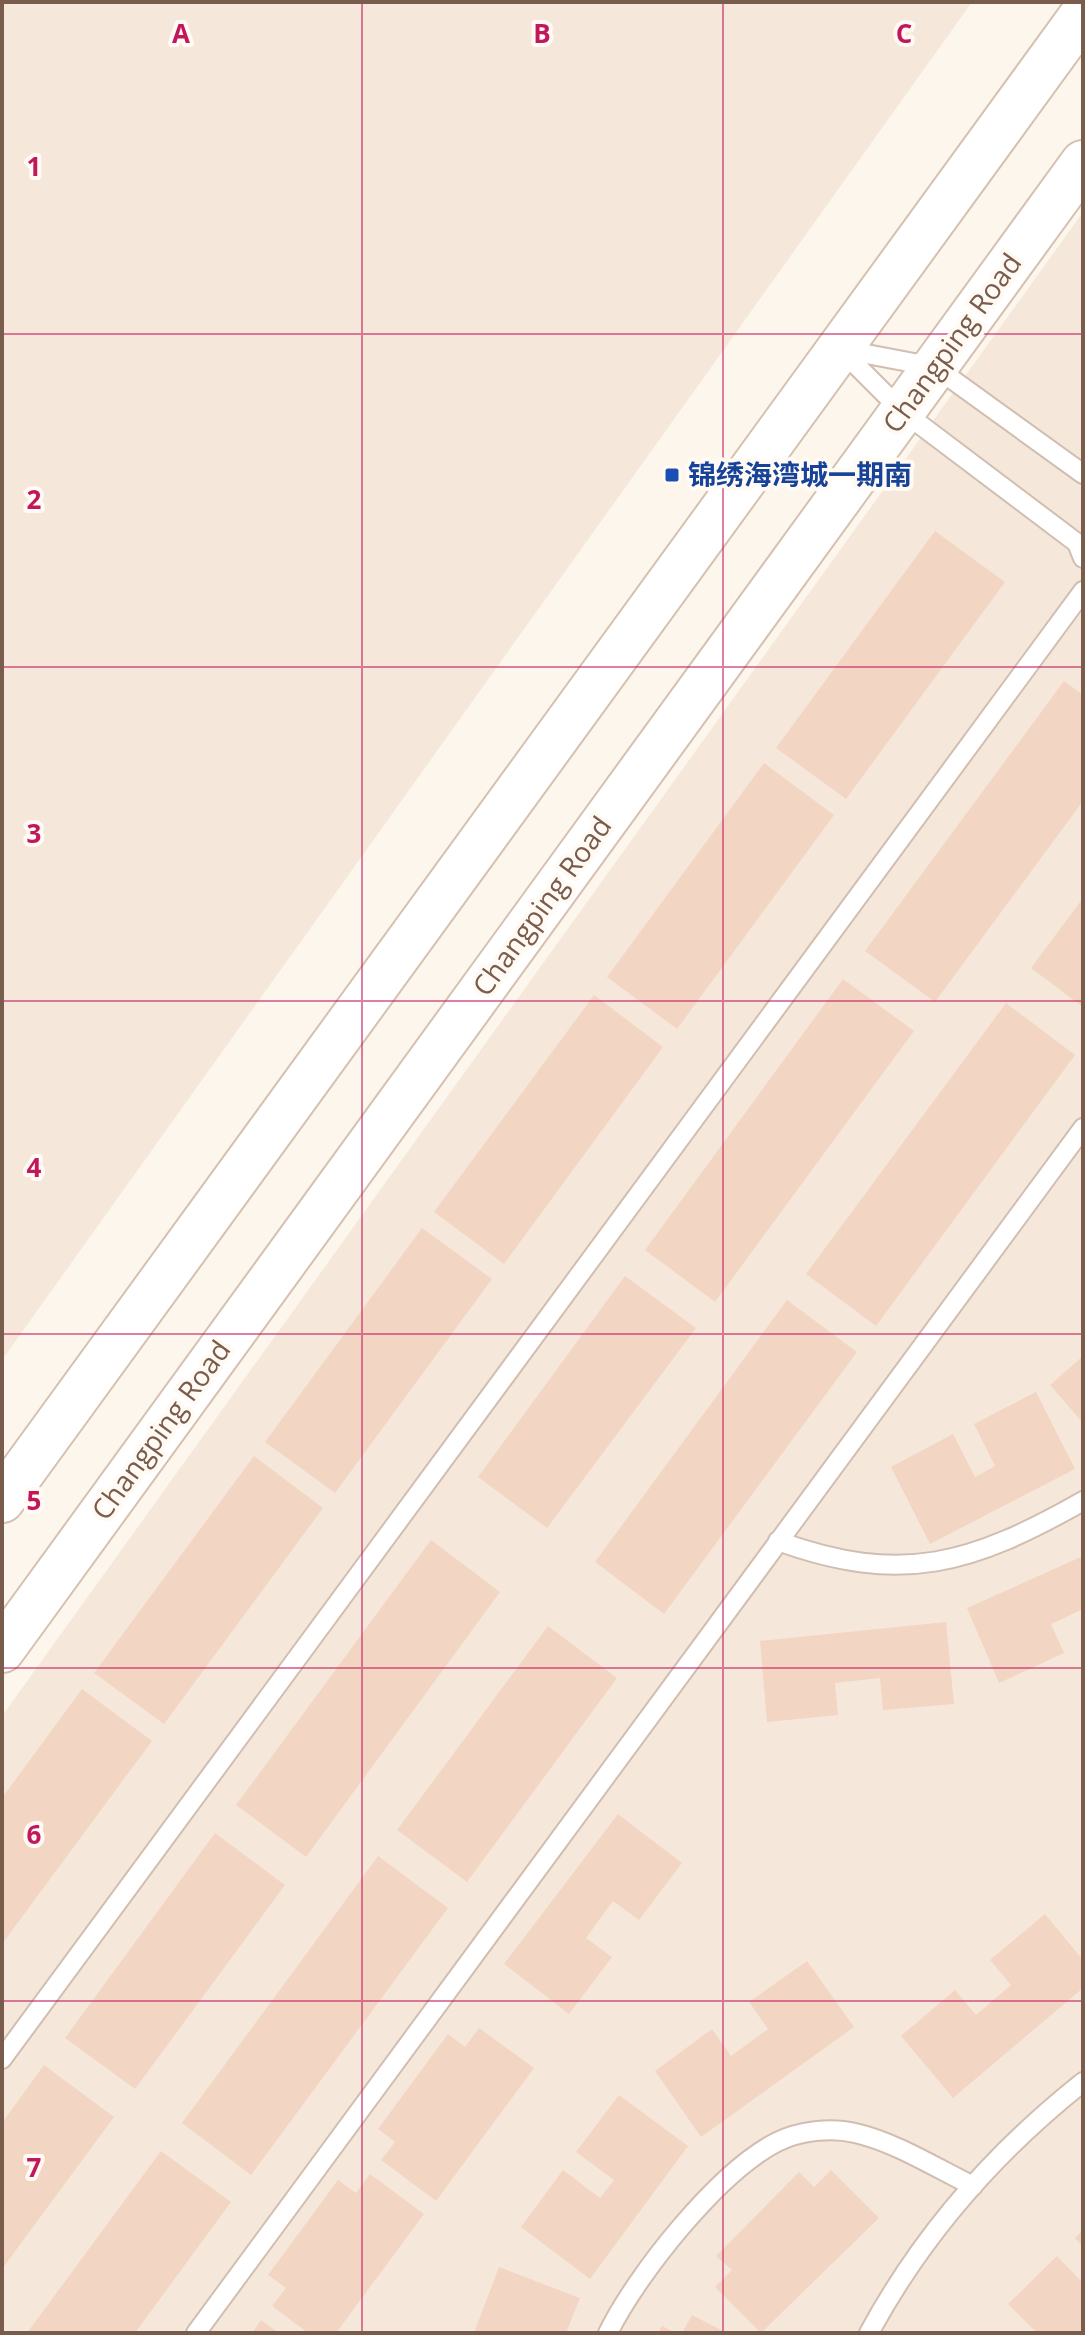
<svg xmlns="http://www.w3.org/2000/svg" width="1085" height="2335" font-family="'Open Sans','Noto Sans SC',sans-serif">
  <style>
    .residential { fill: #f5e8da }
    .building { fill: #f3d5c3 }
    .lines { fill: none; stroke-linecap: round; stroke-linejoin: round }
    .lane-casing { stroke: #d1beb0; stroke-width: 22 }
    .secondary-casing { stroke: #d6c0b0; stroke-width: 48 }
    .lane { stroke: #fff; stroke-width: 18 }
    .secondary { stroke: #fff; stroke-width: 44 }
    .grid { fill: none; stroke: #c2185b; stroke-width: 2; stroke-opacity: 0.55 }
    .transit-dot { fill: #1a4fb4; stroke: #fffaf3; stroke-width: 3 }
    .labels { text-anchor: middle; stroke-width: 8; stroke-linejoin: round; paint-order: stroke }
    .street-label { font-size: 28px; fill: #7a5c4d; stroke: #fffaf3 }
    .transit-label { font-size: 28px; font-weight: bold; fill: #164399; stroke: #fffaf3; text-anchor: start }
    .grid-label { font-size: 26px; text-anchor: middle; font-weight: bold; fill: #c2185b; stroke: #fffaf3; stroke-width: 8; stroke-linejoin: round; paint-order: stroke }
  </style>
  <rect width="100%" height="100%" fill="#fdf6ec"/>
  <path class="residential" d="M2,2H972L2,1360Z
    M1083,212V2333H2V1716Z"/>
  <path class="building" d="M935,531L1005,582L846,799L776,748Z
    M1064,681L1083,695V801L935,1002L865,951Z
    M764,763L834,815L677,1029L607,977Z
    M1083,898V1007L1031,968Z
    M843,979L914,1031L715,1302L645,1250Z
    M594,995L663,1047L504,1264L434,1212Z
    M1006,1003L1075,1055L876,1326L806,1274Z
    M422,1228L492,1279L335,1493L265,1442Z
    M625,1276L696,1328L547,1528L478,1477Z
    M787,1300L857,1352L664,1614L595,1562Z
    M1083,1356V1423L1050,1385Z
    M1036,1392L1075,1469L930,1544L891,1467L953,1434L975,1477L995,1466L974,1424Z
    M254,1456L323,1508L164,1724L94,1673Z
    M431,1540L500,1592L306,1857L236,1805Z
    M1083,1556V1609L1051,1624L1064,1653L999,1683L967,1608Z
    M946,1622L954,1704L883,1710L880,1678L835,1683L838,1715L767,1722L760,1641Z
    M548,1626L617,1678L467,1882L397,1830Z
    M82,1689L152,1741L2,1944V1798Z
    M618,1814L682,1863L639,1920L613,1901L586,1938L612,1957L569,2014L504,1964Z
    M215,1833L285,1885L135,2089L65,2038Z
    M378,1856L448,1908L251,2175L182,2123Z
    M1045,1914L1083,1960V1988L953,2098L901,2036L955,1990L976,2015L1011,1985L990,1960Z
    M807,1961L854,2027L701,2137L655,2071L712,2029L731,2056L768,2029L749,2002Z
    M479,2028L534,2068L436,2201L381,2160L395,2142L378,2129L448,2034L465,2047Z
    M44,2065L114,2117L2,2269V2123Z
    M619,2095L688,2146L590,2279L521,2227L563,2170L600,2198L614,2180L576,2152Z
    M161,2151L231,2202L135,2333H27Z
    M831,2170L879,2218L761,2333L715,2287L732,2270L716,2256L799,2172L814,2187Z
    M370,2174L424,2214L336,2333H308L272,2306L286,2288L268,2275L338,2180L356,2193Z
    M1083,2230V2247L1075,2238Z
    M1057,2256L1083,2283V2333H1037L1008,2304Z
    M499,2267L580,2298L566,2333H474Z
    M692,2315L727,2333H682Z
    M261,2320L279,2333H252Z
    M662,2326L676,2333H658Z"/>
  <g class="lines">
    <g class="lane-casing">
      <path id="lane" d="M1083,474L935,367L840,349L902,411L1077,543L1083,558
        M778,1541C902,1586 972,1564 1083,1501
        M2,2059L1083,591
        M196,2333L1083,1128
        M608,2333C637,2274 718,2172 777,2142C799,2131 831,2127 855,2133C895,2142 936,2168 973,2186
        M869,2333C922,2235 996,2151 1083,2082"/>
    </g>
    <g class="secondary-casing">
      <path id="secondary" d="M2,1500L1083,14
        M2,1650L1083,163"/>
    </g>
    <use href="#lane" class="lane"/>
    <use href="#secondary" class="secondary"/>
  </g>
  <path class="grid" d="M362,2V2333M723,2V2333M2,334H1083M2,667H1083M2,1001H1083M2,1334H1083M2,1668H1083M2,2001H1083"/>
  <rect class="transit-dot" x="664" y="467" width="16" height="16" rx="4"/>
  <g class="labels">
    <g class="street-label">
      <text transform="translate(952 343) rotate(-54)" y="10">Changping Road</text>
      <text transform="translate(542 906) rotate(-54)" y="10">Changping Road</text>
      <text transform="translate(161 1430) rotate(-54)" y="10">Changping Road</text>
    </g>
    <g class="transit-label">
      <text x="688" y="485">锦绣海湾城一期南</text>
    </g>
  </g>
  <g class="grid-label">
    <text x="181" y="43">A</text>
    <text x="542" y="43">B</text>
    <text x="904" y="43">C</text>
    <text x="34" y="176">1</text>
    <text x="34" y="509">2</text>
    <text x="34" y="843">3</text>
    <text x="34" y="1177">4</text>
    <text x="34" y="1510">5</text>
    <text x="34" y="1844">6</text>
    <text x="34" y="2177">7</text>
  </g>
  <rect width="1085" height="2335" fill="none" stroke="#7a5c4d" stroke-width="8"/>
</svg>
